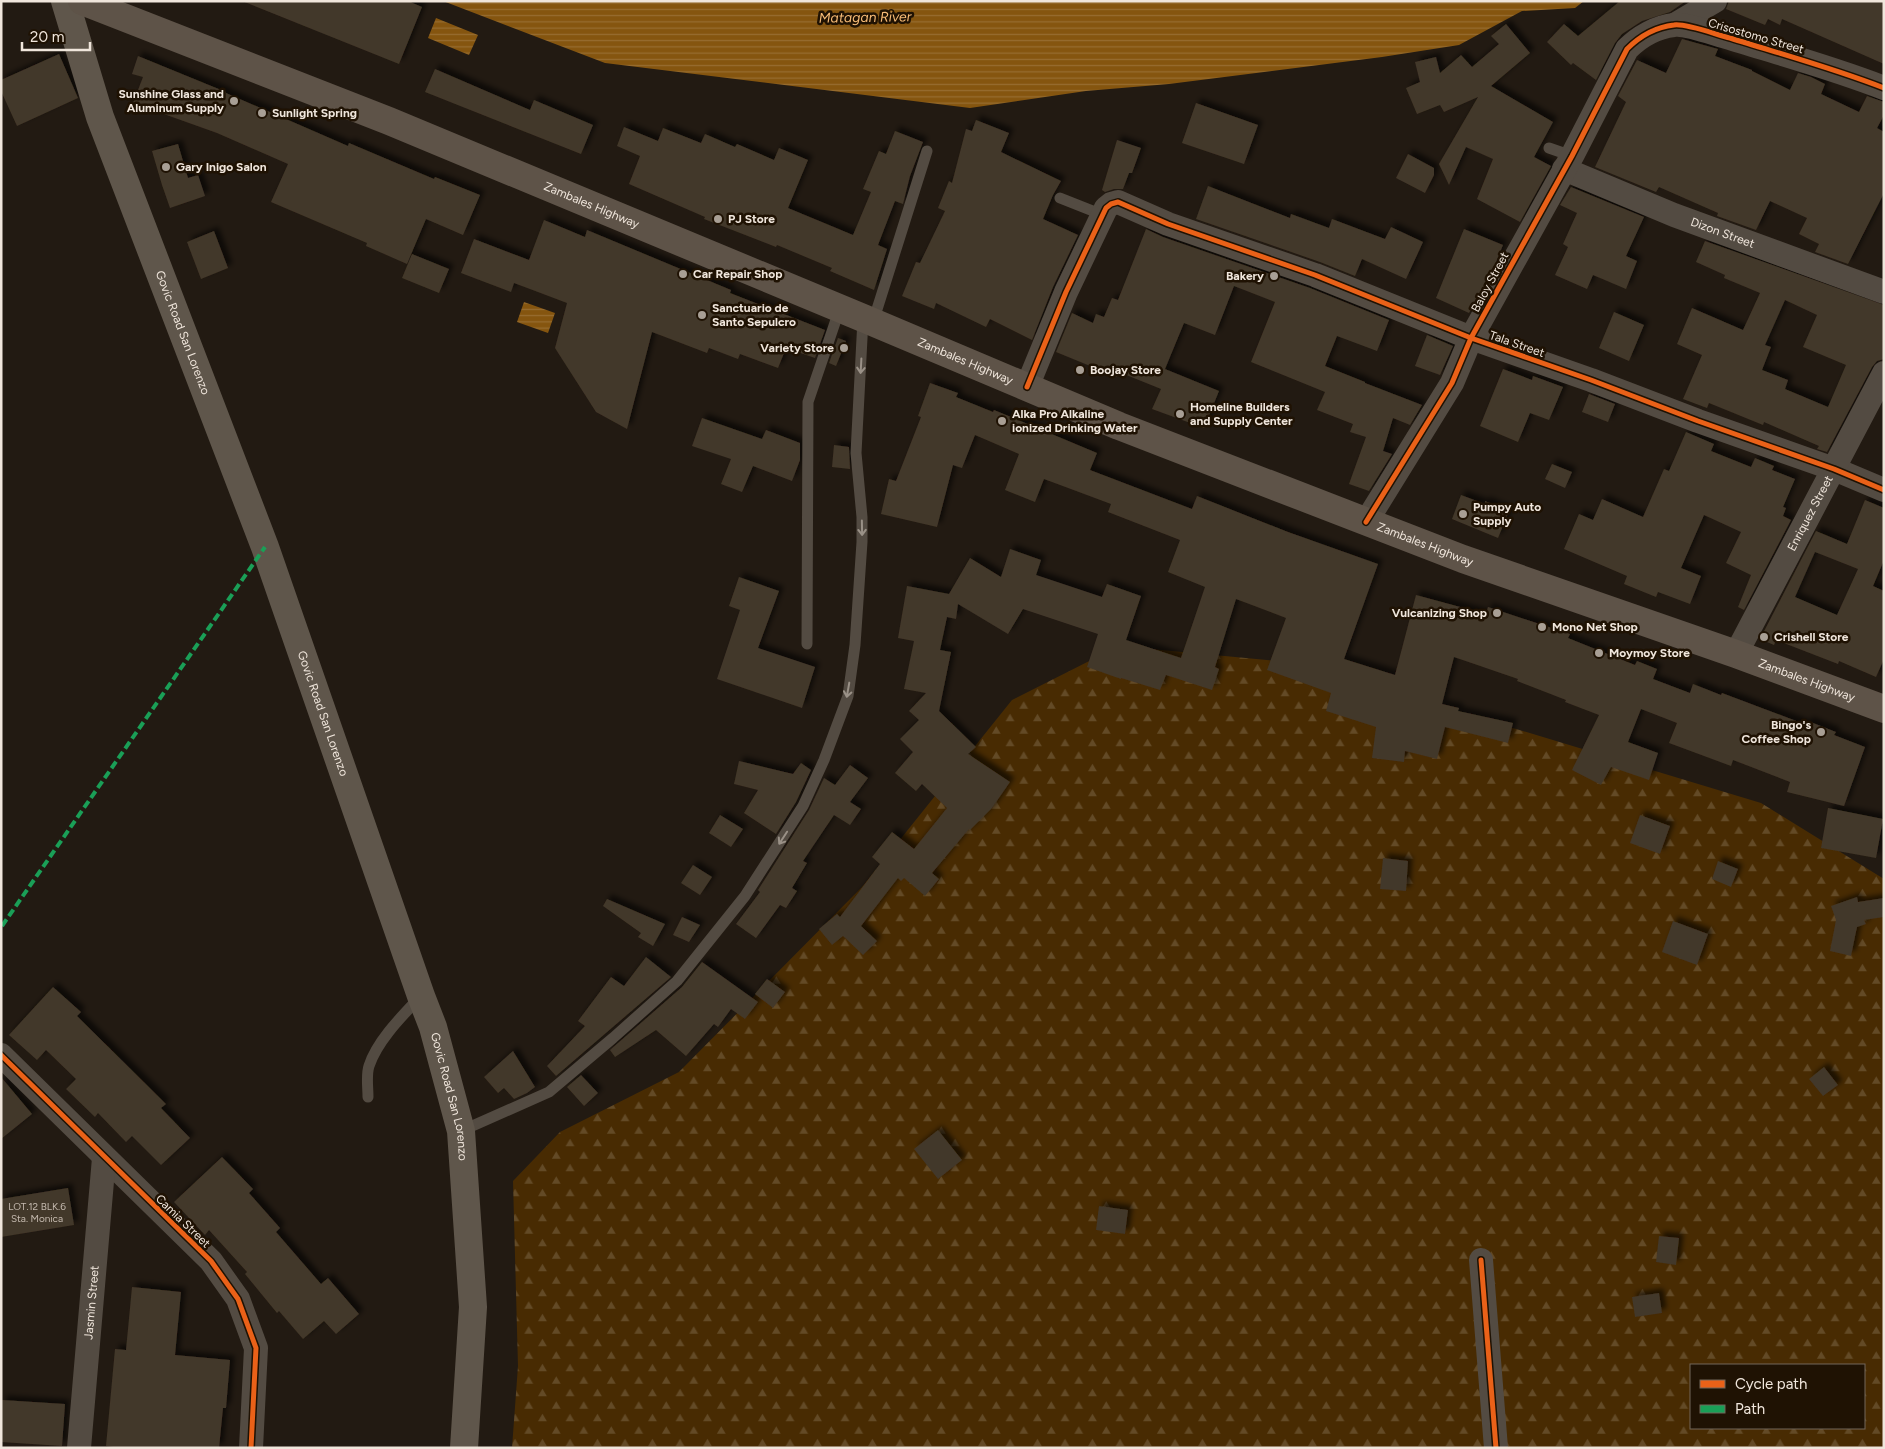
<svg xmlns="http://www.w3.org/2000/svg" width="1885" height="1449" font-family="Figtree,sans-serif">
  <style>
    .forest { fill: url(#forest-firs); fill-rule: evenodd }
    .water { fill: url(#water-rules) }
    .building { fill: #433729; fill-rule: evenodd; filter: url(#shadow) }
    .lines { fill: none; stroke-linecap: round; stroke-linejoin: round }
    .service { stroke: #534b42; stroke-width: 11 }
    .minor { stroke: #534b42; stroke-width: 24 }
    .secondary { stroke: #5f564b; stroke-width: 28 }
    .primary { stroke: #5e5348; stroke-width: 28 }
    .quiet { stroke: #1a9f57; stroke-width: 4; stroke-dasharray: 8 4; stroke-linecap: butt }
    .cycleway-casing { stroke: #1f1203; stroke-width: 8 }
    .cycleway { stroke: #ea6118; stroke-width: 5 }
    .oneway { stroke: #9a9187 }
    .poi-dot { fill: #a89f95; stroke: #1f1203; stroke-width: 2 }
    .labels { text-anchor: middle; stroke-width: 5; stroke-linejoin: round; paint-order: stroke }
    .number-label { font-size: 10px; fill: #c5baaf }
    .street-label { font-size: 12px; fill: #f0e6dc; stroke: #1f1203 }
    .poi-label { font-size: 12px; font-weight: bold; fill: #f0e6dc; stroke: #1f1203; text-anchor: start }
    .water-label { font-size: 14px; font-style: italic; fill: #f6bb77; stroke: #1f1203 }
  </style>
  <defs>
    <pattern id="forest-firs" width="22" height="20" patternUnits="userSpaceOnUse" patternTransform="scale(1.25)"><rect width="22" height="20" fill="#482b02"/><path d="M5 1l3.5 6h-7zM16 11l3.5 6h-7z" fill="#634a26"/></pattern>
    <pattern id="water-rules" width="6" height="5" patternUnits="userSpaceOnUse" patternTransform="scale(1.25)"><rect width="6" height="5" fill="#85550f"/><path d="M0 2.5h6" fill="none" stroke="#976d31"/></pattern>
    <filter id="shadow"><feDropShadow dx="4.5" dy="-4.5" stdDeviation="2.5" flood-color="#0009"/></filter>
  </defs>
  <rect width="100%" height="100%" fill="#221a12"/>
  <path class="forest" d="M1119,646L1298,663L1761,803L1884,879V1448H512L518,1366L513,1181L560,1132L679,1072L862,887L1012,700ZM1691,1365H1864V1428H1691Z"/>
  <path class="water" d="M443,1H1584L1575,8L1522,11L1459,45L1382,57L1169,84L1086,91L970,108L605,63Z
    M436,18L478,35L469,55L428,38Z
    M524,302L555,313L548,333L517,322Z"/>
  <path class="building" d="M242,1H408L422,7L399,64Z
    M1620,1H1686L1670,12L1642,21L1622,34L1615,43L1596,80L1573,63L1571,65L1547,42L1564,24L1578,36Z
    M1729,1H1884V64L1782,19L1780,25L1768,19L1765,25L1726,9Z
    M1506,24L1530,53L1491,86L1553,122L1534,157L1551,166L1520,222L1477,199L1493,159L1466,147L1449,185L1439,164L1478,97L1444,112L1440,105L1417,114L1406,88L1420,82L1415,62L1436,57L1440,73L1461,55L1472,67L1499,44L1491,36Z
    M1682,39L1718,49L1715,56L1752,70V71L1790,90L1798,73L1811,77L1825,84L1821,94L1859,112L1867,96L1884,102V115L1877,128L1884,132V193L1848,264L1815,252L1819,244L1799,234L1807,218L1770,201L1756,230L1717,216L1718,213L1659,187L1656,192L1595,167L1626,102L1618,96L1637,60L1666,73Z
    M59,54L78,98L17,126L1,91V80Z
    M138,56L226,92V93L348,146L349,143L434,179L435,177L480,195L463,235L426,219L407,264L366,246L367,243L271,202L288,164L217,133L133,103L143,77L132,74Z
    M435,69L530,110L534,100L593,125L581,154L425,92Z
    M1196,103L1258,125L1244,164L1182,143Z
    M976,120L1009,133L1001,152L1061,181L1053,195L1043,219L1078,235L1053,287L1032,340L990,319L986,327L936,303L934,309L902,296L916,262L920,263L945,211L938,208L949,181L952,183L966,129L972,131Z
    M624,127L658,141L663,128L701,143L705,134L735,147L737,144L774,160L779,148L808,160L788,208L853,235L871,192L863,189L879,151L886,154L895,131L923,142L910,176L903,204L895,201L878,245L887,249L874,290L830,271L832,268L777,245L776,247L704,219L705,217L629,184L640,156L617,146Z
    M1117,140L1141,148L1132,173H1129L1123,189H1114L1105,192L1102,190Z
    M178,144L188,178L198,175L205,196L170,208L162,185L152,151Z
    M1408,154L1434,168V175L1425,193L1396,178Z
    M1208,186L1290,218L1291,214L1329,228L1332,219L1385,239L1391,227L1423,242L1406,279L1362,259L1355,276L1320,262L1196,219Z
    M1571,187L1644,217L1626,256L1637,261L1626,289L1593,275L1587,289L1555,275L1568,247L1563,244L1577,213L1560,205Z
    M544,220L585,237L587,230L731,290L730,293L825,330L815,358L786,348L778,368L740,354L738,359L709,348L707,353L652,332L627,429L596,412L555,348L567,303L514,283L511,292L461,273L474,239L529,260Z
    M1146,229L1163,237L1310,288L1389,320L1377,351L1337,336L1325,366L1365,382V383L1422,405L1410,425L1393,418L1383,451L1392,454L1369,491L1349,484L1366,437L1350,432L1353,424L1317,410L1325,392L1251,362L1275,302L1234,286L1215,335L1184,323L1165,369L1219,391L1204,428L1152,409L1161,389L1119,372L1117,377L1056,352L1072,313L1093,323L1096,314L1104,317L1112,298L1118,300Z
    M1464,229L1503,245L1492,272L1469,313L1436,298Z
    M214,231L228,268L201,279L187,242Z
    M1705,241L1884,305V359L1877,361L1872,367L1827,452L1817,449L1819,446L1764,422L1763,425L1709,403L1707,408L1683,399L1702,355L1677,344L1692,308L1743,330L1760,293L1724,278L1725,275L1696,262ZM1785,300L1817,315L1803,347L1846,365L1828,407L1785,389L1788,380L1762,370L1771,347L1765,345Z
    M412,254L449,269L439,293L402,278Z
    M1614,312L1644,325L1629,361L1599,348Z
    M1427,335L1453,346L1440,375L1415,366Z
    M838,338L846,341L836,366L829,363Z
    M1503,369L1532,380L1533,376L1563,387L1549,420L1530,413L1518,442L1480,426Z
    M930,383L958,393L956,397L993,412L994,410L1097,453L1090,470L1192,509L1197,496L1288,532L1378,564L1344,659L1395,675L1416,595L1486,614L1488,607L1570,634L1568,638L1635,665L1637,661L1657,669L1653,679L1690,693L1693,684L1721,695L1722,693L1807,725L1808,721L1836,732L1834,735L1865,747L1844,806L1787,792L1790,782L1733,760L1731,766L1669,743L1677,723L1641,709L1628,742L1658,753L1649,780L1611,767L1601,785L1572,770L1599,715L1565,702L1566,700L1517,681L1518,679L1454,657L1442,704L1459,708L1458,711L1513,723L1508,743L1445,727L1437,759L1405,751L1404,762L1372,758L1376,727L1326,711L1331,693L1267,670L1286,618L1236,599L1215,667L1219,669L1212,690L1166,675L1160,690L1121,678V679L1087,667L1098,634L1023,609L1008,634L958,604L956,619L947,617L940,650L951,652L939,711L976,747L968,754L1010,782L992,808L970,830L969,829L932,873L939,879L925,896L904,878L901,881L898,878L861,926L877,941L863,955L843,936L832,945L819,929L837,914L840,917L880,864L872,857L892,832L914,849L947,808L922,784L916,791L895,773L913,752L900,739L919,720L909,711L926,693L904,689L914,641L898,638L907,586L949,594L970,558L1001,577L1010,549L1041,560L1036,575L1102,597L1107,584L1141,596L1126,640L1181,658L1205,587L1168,572L1180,540L1108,512L1111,504L1044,479L1035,502L1005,490L1019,454L975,435L962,468L953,465L937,527L881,514L889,479L896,481L921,417L918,416Z
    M1589,394L1615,404L1608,422L1582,412Z
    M702,418L762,439L766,430L800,443V460L792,481L753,466L742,492L721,484L731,459L692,446Z
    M1686,432L1714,444L1711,451L1751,467L1755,458L1774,466L1772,470L1795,479L1783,507L1786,508L1783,516L1791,520L1744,610L1738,607L1751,575L1726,563L1741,532L1704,515L1681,568L1701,576L1690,604L1658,592L1656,597L1624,584L1627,576L1564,549L1579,514L1593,520L1602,499L1643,517L1664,469L1669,471Z
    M834,445L849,447L850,469L832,467Z
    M1552,464L1572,472L1565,488L1545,479Z
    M1461,495L1485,504V501L1509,511L1498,538L1452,519Z
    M1865,500L1884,508V560L1873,586L1884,591V659L1876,677L1839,661L1838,664L1776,640L1774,645L1760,639L1816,531L1847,544ZM1815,552L1858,569L1837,615L1795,597Z
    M739,577L779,591L758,648L815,667L802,708L717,679L740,610L729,606Z
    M739,761L793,774L801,763L811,770L796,802L776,834L744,813L758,790L734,784Z
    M850,765L868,778L850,802L861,809L850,825L834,815L803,861L807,863L792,888L797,891L786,908L780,905L756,938L736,924L760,892L758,890L809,810L824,778L835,785Z
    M1828,808L1883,819L1876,858L1821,848Z
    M720,815L743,829L731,847L709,833Z
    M1640,815L1670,826L1660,854L1630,843Z
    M1383,858L1408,861L1406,891L1380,889Z
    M1718,861L1738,869L1731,887L1712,879Z
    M693,865L712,877L700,895L681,883Z
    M1857,897L1858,902L1884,898V917L1864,920L1866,924L1857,927L1851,956L1830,951L1836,920L1831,906Z
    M607,899L665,924L653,946L638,937L641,933L603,906Z
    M682,917L700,925L689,942L673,935Z
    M1673,921L1708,934L1697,965L1662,952Z
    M646,957L671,977L556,1076L547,1066L585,1026L578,1021L611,977L624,986Z
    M702,962L758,1002L745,1019L731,1009L718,1027L714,1024L686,1056L656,1030L615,1057L610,1050L682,987Z
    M767,979L785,992L773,1008L755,994Z
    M53,987L81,1012L77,1016L166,1104L161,1108L190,1138L161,1165L132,1136L126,1142L98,1113L95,1117L66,1089L76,1079L46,1050L37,1060L9,1035Z
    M513,1051L535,1087L527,1093L514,1099L504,1088L498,1093L484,1077Z
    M1824,1067L1838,1085L1823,1096L1809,1079Z
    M581,1075L598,1093L584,1106L567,1087Z
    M1,1077L32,1114L1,1139Z
    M938,1130L962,1160L938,1179L914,1149Z
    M222,1157L253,1189L249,1193L280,1228L276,1232L321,1284L328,1278L359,1314L336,1334L324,1321L303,1339L279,1311L277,1313L245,1274L247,1272L209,1230L205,1235L174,1202Z
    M68,1188L74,1225L1,1237V1199Z
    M1099,1206L1128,1210L1125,1234L1096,1230Z
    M1659,1236L1679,1238L1676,1265L1656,1262Z
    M132,1287L181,1292L175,1355L230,1360L226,1408H223L219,1448H120L106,1446L115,1349L126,1350Z
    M1659,1293L1662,1313L1635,1317L1632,1297Z
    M2,1400L65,1404L62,1446L1,1442Z"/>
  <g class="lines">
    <path class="service" d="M1549,148L1572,156
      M1060,198L1103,215
      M873,322L927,151
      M807,644L808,402L840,308
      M368,1097C368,1087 366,1075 369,1066C377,1041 402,1016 420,997
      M461,1131L549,1092L613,1038L677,981L745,896L803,806L824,760L848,696L855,645L862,542V517L856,453L863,319"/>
    <g class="minor">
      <path d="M1676,24L1715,1"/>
      <path id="s1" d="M1564,169L1674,215L1884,292"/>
      <path d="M1027,387L1066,292L1106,208L1111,204L1118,202L1168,224L1315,275L1471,338L1591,380L1698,421L1834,469L1884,490"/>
      <path d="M1366,522L1452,383L1471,338L1572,156L1627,49C1639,37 1656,27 1674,25C1686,23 1717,35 1730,38C1781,54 1833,68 1884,88"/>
      <path id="s2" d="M1736,654L1884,373"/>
      <path d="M1,1055L211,1261L238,1299L256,1348L251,1448"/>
      <path d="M1481,1260L1496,1448"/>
      <path id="s3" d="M79,1448L104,1158"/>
    </g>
    <path class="secondary" id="s4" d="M65,1L100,117L265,547L421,996L433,1027L461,1131L473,1307L464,1448"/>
    <path class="primary" id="s5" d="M82,1L389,121L863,318L1119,426L1463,559L1736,654L1884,709"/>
    <path class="quiet" d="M2,926L265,547"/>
    <g class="cycleway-casing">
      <path id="cycleway" d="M1027,387L1066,292L1106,208L1111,204L1118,202L1168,224L1315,275L1471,338L1591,380L1698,421L1834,469L1884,490
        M1366,522L1452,383L1471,338L1572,156L1627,49C1639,37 1656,27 1674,25C1686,23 1717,35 1730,38C1781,54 1833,68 1884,88
        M1,1055L211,1261L238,1299L256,1348L251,1448
        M1481,1260L1496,1448"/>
    </g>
    <use href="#cycleway" class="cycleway"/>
  </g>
  <defs><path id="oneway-shaft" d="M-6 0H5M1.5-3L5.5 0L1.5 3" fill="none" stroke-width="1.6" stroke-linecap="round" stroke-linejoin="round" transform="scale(1.25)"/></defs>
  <g class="oneway">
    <use href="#oneway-shaft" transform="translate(861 366) rotate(93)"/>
    <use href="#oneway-shaft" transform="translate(862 528) rotate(89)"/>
    <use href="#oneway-shaft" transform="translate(848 690) rotate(100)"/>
    <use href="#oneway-shaft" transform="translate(783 838) rotate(123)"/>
  </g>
  <g class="poi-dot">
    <circle cx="234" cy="101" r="5"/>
    <circle cx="262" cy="113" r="5"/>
    <circle cx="166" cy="167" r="5"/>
    <circle cx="718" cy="219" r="5"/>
    <circle cx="683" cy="274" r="5"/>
    <circle cx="1274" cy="276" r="5"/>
    <circle cx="702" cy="315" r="5"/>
    <circle cx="844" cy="348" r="5"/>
    <circle cx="1080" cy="370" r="5"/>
    <circle cx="1180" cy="414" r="5"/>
    <circle cx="1002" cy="421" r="5"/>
    <circle cx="1463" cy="514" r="5"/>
    <circle cx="1497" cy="613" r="5"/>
    <circle cx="1542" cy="627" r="5"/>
    <circle cx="1764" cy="637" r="5"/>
    <circle cx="1599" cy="653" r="5"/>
    <circle cx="1821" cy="732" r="5"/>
  </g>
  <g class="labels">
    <g class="number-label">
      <text x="37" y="1210">LOT.12 BLK.6<tspan x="37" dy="12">Sta. Monica</tspan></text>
    </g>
    <g class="street-label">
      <text transform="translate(1756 36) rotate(16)" y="4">Crisostomo Street</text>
      <text dy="4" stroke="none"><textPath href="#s5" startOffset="549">Zambales Highway</textPath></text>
      <text dy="4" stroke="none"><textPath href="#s1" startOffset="171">Dizon Street</textPath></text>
      <text transform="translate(1490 282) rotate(-62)" y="4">Baloy Street</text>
      <text dy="4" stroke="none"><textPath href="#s4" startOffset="352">Govic Road San Lorenzo</textPath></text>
      <text transform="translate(1517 344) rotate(19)" y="4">Tala Street</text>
      <text dy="4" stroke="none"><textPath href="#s5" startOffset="954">Zambales Highway</textPath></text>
      <text dy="4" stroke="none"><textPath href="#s2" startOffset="159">Enriquez Street</textPath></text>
      <text dy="4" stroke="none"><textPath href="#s5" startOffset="1449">Zambales Highway</textPath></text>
      <text dy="4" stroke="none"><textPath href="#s5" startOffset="1854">Zambales Highway</textPath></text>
      <text dy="4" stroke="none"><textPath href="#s4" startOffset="758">Govic Road San Lorenzo</textPath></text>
      <text dy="4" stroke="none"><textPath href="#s4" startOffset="1162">Govic Road San Lorenzo</textPath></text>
      <text transform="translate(183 1221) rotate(44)" y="4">Camia Street</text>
      <text dy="4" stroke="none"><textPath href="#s3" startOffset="146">Jasmin Street</textPath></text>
    </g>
    <g class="poi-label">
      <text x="224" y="98" text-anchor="end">Sunshine Glass and<tspan x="224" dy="14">Aluminum Supply</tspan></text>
      <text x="272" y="117">Sunlight Spring</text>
      <text x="176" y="171">Gary Inigo Salon</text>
      <text x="728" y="223">PJ Store</text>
      <text x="693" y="278">Car Repair Shop</text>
      <text x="1264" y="280" text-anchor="end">Bakery</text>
      <text x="712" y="312">Sanctuario de<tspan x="712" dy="14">Santo Sepulcro</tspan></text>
      <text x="834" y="352" text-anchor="end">Variety Store</text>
      <text x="1090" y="374">Boojay Store</text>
      <text x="1190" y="411">Homeline Builders<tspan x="1190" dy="14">and Supply Center</tspan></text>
      <text x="1012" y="418">Alka Pro Alkaline<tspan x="1012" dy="14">ionized Drinking Water</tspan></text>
      <text x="1473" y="511">Pumpy Auto<tspan x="1473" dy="14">Supply</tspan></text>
      <text x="1487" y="617" text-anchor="end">Vulcanizing Shop</text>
      <text x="1552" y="631">Mono Net Shop</text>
      <text x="1774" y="641">Crishell Store</text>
      <text x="1609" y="657">Moymoy Store</text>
      <text x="1811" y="729" text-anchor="end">Bingo's<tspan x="1811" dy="14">Coffee Shop</tspan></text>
    </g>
    <g class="water-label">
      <text transform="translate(865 17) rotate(-1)" y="5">Matagan River</text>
    </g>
  </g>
  <rect width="1885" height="1449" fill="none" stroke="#f0e6dc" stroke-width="5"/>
  <rect x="1690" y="1364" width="175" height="65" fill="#1f1203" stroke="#73675a"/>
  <rect x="1700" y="1380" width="25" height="8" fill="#ea6118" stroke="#73675a"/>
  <text x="1735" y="1389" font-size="15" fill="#f0e6dc">Cycle path</text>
  <rect x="1700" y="1405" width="25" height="8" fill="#1a9f57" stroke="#73675a"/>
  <text x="1735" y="1414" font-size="15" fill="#f0e6dc">Path</text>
  <path d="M22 42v8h68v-8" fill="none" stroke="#f0e6dc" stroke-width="2.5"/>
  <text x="30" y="42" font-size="15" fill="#f0e6dc" stroke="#1f1203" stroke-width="4" paint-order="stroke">20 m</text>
</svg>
